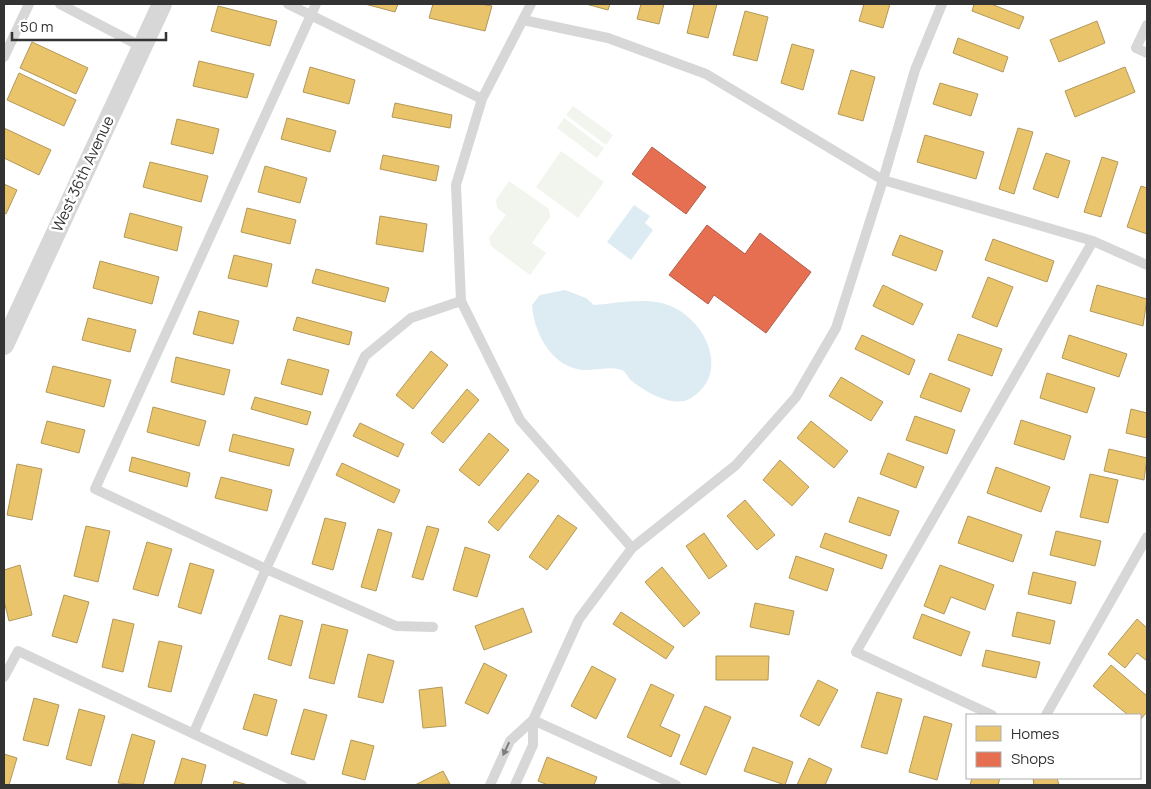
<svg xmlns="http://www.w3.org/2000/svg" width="1151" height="789" font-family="Manrope,sans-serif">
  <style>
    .pitch { fill: #f1f5ed }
    .water { fill: #ddebf3 }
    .homes { fill: #e9c46a; stroke: #b2985a }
    .shops { fill: #e76f51; stroke: #b15d48 }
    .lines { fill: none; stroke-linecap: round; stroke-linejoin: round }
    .lane { stroke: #d7d7d7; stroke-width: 10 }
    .street { stroke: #d7d7d7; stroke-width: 20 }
    .oneway { fill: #7d7d7d }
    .labels { text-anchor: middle; stroke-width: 5; stroke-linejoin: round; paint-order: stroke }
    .street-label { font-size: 15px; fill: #333; stroke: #fff }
  </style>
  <rect width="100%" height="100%" fill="#fff"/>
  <path class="pitch" d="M573,106L613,135L606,145L566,115Z
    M564,118L604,148L597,158L557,128Z
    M561,151L604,182L578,218L536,187Z
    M509,181L549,209L550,217L532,243L546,253L530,275L491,246L489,238L506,215L497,208L496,200Z"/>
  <path class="water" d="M634,205L650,216L645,223L653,230L631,260L607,242Z
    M565,290L586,298L594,305C619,303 650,296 673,307C707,323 730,374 691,398C675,409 645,392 632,381C628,378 627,373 622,370C611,366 597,370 585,370C553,369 534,334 532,305L540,295Z"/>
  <path class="homes" d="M365,4H398L395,12Z
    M433,4H481L492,6L485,31L429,18Z
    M586,4H610L608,10Z
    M641,4H664L659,24L637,19Z
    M694,4H717L708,38L687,33Z
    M864,4H890L883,28L859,21Z
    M974,4H991L1024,17L1019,29L972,11Z
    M218,6L277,21L270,46L211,31Z
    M745,11L768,17L757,61L733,55Z
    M1097,21L1105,43L1059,62L1050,40Z
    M958,38L1008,57L1003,72L953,53Z
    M32,42L88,68L76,94L20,68Z
    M792,44L814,50L803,90L781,83Z
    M199,61L254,74L247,98L193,86Z
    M310,67L355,80L349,104L303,92Z
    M1125,67L1135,92L1075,117L1065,91Z
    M851,70L875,77L863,121L838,114Z
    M19,73L76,100L64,126L7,100Z
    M940,83L978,94L971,116L933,104Z
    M395,103L452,115L450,128L392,117Z
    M287,118L336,131L330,152L281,139Z
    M177,119L219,129L213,154L171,144Z
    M4,128L51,150L39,175L4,158Z
    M1018,128L1033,132L1014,194L999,189Z
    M925,135L984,152L976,179L917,162Z
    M1046,153L1070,161L1058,198L1033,189Z
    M383,155L439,166L436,181L380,169Z
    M1102,157L1118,162L1101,217L1084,212Z
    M150,162L208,176L201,202L143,187Z
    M265,166L307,178L300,203L258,192Z
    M4,184L17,190L6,214L4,213Z
    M1141,186L1147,188V234L1127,227Z
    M247,208L296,220L290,244L241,232Z
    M130,213L182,227L177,251L124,237Z
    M380,216L427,224L423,252L376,244Z
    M900,235L943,251L936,271L892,255Z
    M993,239L1054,261L1047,282L985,260Z
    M234,255L272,264L267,287L228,278Z
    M100,261L159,277L152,304L93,288Z
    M316,269L389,288L385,302L312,283Z
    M988,277L1013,287L997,327L972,317Z
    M883,285L923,304L913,325L873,306Z
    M1097,285L1147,299L1143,326L1090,311Z
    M199,311L239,321L233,344L193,334Z
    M297,317L352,332L349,345L293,330Z
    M88,318L136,330L130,352L82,340Z
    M958,334L1002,349L992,376L948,360Z
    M862,335L915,360L909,375L855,349Z
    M1069,335L1127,354L1119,377L1062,358Z
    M431,351L448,365L413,409L396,395Z
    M176,357L230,370L224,395L171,382Z
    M288,359L329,370L322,395L281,384Z
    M53,366L111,380L104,407L46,392Z
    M930,373L970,389L961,412L920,397Z
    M1047,373L1095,388L1087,413L1040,398Z
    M841,377L883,402L871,421L829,396Z
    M467,389L479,400L443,443L431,433Z
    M255,397L311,412L307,425L251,409Z
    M153,407L206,421L199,446L147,432Z
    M1131,409L1147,413V438L1126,433Z
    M915,416L955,430L947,454L906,440Z
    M1021,420L1071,436L1064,460L1014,444Z
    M47,421L85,430L79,453L41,443Z
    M811,421L848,451L834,468L797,438Z
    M360,423L404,444L398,457L353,436Z
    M489,433L509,450L479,486L459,470Z
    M233,434L294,449L289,466L229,451Z
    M1109,449L1147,458L1144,480L1104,471Z
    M888,453L924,467L916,488L880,474Z
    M132,457L190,473L187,487L129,471Z
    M780,460L809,487L792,506L763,480Z
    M342,463L400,490L394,503L336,475Z
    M17,464L42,469L32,520L7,515Z
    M996,467L1050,487L1041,512L987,493Z
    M528,473L539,481L498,531L488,522Z
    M1090,474L1118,480L1108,523L1080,517Z
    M221,477L272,490L267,511L215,498Z
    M858,497L899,511L890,536L849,522Z
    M745,500L775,535L757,550L727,516Z
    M558,515L577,528L547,570L529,557Z
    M968,516L1022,535L1013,562L958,543Z
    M325,518L346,523L333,570L312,564Z
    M86,526L110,531L98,582L74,576Z
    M427,526L439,529L423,580L412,577Z
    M378,529L392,533L376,591L361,587Z
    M1056,531L1101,541L1095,566L1050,555Z
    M704,533L727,566L709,579L686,546Z
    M825,533L887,555L882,569L820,547Z
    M147,542L172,549L158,596L133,589Z
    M465,547L490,555L477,597L453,590Z
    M796,556L834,569L827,591L789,578Z
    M190,563L214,570L201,614L178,607Z
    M20,565L32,615L9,621L4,601V570Z
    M940,565L994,585L985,610L951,597L944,614L924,606Z
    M662,567L700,613L684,627L645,582Z
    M1033,572L1076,582L1071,604L1028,594Z
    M64,595L89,602L77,643L52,636Z
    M755,603L794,611L789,635L750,627Z
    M523,608L532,632L484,650L475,626Z
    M621,612L674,647L666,659L613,624Z
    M1017,612L1055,621L1050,644L1012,636Z
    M922,614L970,632L961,656L913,638Z
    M280,615L303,621L291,666L268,659Z
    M113,619L134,624L123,672L102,667Z
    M1137,619L1147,628V661L1137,653L1125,668L1108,654Z
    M322,624L348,630L334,684L309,678Z
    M159,641L182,646L171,692L148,687Z
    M986,650L1040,662L1036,678L982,666Z
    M368,654L394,661L383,703L358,697Z
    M716,656H769L768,680H716Z
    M484,663L507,675L488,714L465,703Z
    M1111,665L1147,696V712L1140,720V715H1128L1093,686Z
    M592,666L616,679L596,719L571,706Z
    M818,680L838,690L819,726L800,716Z
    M651,684L674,695L660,726L680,735L671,757L627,737Z
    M442,687L446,726L423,728L419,690Z
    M877,692L902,699L887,754L861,747Z
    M254,694L277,700L267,736L243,729Z
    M34,698L59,705L48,746L23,740Z
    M705,706L731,717L706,775L680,764Z
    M79,709L105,716L91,766L66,759Z
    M304,709L327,715L314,760L291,754Z
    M924,716L952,724L937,780L909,772Z
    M132,734L155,741L143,785L118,783Z
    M351,740L374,746L365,780L342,774Z
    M753,747L793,762L785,785L744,771Z
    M4,754L17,758L9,785H4Z
    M547,757L597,777L594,785H548L538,781Z
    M182,758L206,765L201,785H174Z
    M809,758L832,769L825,785H797Z
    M443,771L450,784L415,785Z
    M972,778H1000L998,785H970Z
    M1033,778H1057L1059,785H1034Z
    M234,781L248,785H233Z"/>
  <path class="shops" d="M652,147L706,187L686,214L632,174Z
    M707,225L745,254L760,233L811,272L766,333L714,295L708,304L669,275Z"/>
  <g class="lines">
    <path class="lane" d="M60,4L142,47
      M288,4L482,99
      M316,4L95,489L266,569L396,626L433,627
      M531,4L482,99L456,185L461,301L520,420L632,548
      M523,20L608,38L706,74L883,180L1093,241L1147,265
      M1147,25L1136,48L1147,53
      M4,57L29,4
      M4,677L18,651L302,785
      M992,715L856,652L1093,241
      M1046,715L1147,537
      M533,720L676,785
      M194,732L266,569L365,356L411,318L461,301
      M490,785L510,741L533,720L579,619L632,548L736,465L796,397L836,328L883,180L915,70L942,4
      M515,785L533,745V720"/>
    <path class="street" d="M4,345L162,4"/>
  </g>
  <defs><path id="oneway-solid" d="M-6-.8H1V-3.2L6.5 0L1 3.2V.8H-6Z" transform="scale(1.25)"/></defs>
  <use class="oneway" href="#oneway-solid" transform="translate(506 749) rotate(115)"/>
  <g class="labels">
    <g class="street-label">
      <text transform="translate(83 174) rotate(-65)" y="5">West 36th Avenue</text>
    </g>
  </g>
  <rect width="1151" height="789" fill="none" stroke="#333333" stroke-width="10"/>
  <rect x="966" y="714" width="175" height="65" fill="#ffffff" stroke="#adadad"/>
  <rect x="976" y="726" width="25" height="15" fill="#e9c46a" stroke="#adadad"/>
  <text x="1011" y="739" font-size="15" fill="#333333">Homes</text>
  <rect x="976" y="752" width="25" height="15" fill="#e76f51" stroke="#adadad"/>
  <text x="1011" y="764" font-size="15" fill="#333333">Shops</text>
  <path d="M12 32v8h154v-8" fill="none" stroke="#333333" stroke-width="2.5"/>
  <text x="20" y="32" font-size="15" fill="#333333" stroke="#ffffff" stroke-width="4" paint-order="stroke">50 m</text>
</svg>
